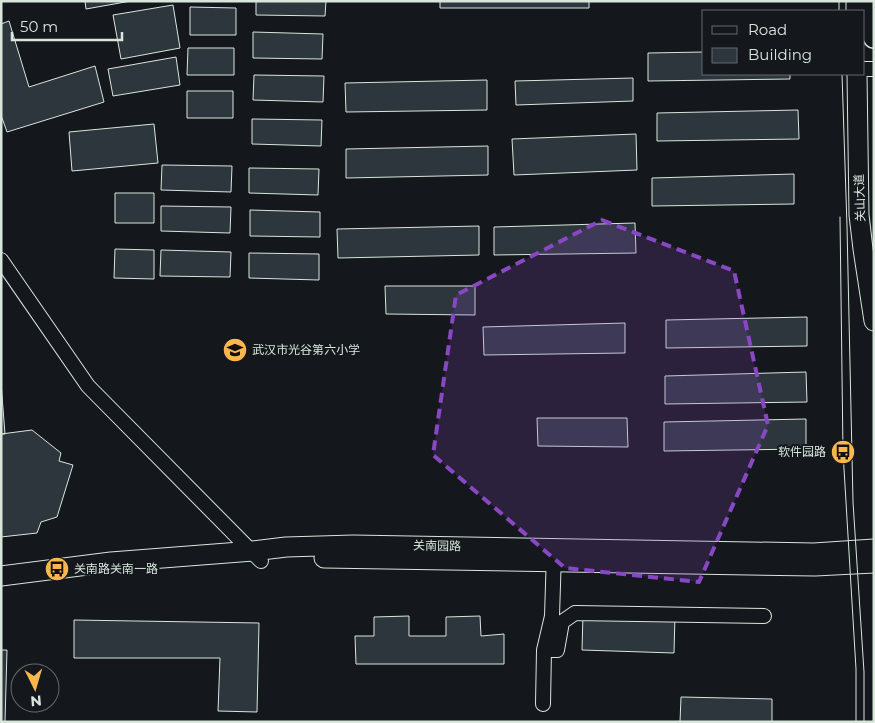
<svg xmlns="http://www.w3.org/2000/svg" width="875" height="723" font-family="Montserrat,'Noto Sans SC',sans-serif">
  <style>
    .building { fill: #2c363c; stroke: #d8e6dc }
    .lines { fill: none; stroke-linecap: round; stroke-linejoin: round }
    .street-casing { stroke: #d8e6dc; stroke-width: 16 }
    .secondary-casing { stroke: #d8e6dc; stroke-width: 21 }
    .primary-casing { stroke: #d8e6dc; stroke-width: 24 }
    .street { stroke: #14181c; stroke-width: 14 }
    .secondary { stroke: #14181c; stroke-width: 19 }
    .primary { stroke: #14181c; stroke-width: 21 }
    .tram { stroke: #d8e6dc; stroke-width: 1 }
    .marked { fill: #8948c3; fill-opacity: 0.2; stroke: #8948c3; stroke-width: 4; stroke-dasharray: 10 6; stroke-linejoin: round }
    .labels { text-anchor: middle; stroke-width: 4; stroke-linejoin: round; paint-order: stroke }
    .street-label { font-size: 12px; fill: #d8e6dc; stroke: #14181c }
    .poi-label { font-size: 12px; fill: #d8e6dc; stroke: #14181c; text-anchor: start }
  </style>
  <rect width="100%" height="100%" fill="#14181c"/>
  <path class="building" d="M85,1H131L86,9Z
    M256,1H326L325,16L256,15Z
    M440,1H589V8H440Z
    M173,5L180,48L121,59L113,15Z
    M190,7L236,8V35H190Z
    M9,21L29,87L95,66L104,102L7,132L1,115V24Z
    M253,32L323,34L322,59L253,58Z
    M188,48H234V75H187Z
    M704,52V74H790V79L648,81V53Z
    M176,57L180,85L113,96L108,69Z
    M254,75L324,76L323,102L253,100Z
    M633,78V101L516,105L515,81Z
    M487,80V110L346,112L345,83Z
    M187,91H233V118H187Z
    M798,110L799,139L657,141V113Z
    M252,119L322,120L321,146L252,144Z
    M154,124L158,163L72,171L69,132Z
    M636,134L637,170L514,175L512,139Z
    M488,146V175L346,178V149Z
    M162,165L232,166L231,192L161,190Z
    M249,168L319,169L318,195L249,193Z
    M794,174V204L652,206V178Z
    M115,193H154V223H115Z
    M161,206L231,207L230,233L161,231Z
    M250,210L320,212V237L250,236Z
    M635,223L636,253L494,255V227Z
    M479,226V255L338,258L337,229Z
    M115,249L154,250V279L114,278Z
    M161,250L231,252L230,277L160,276Z
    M249,253L319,254V280L249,278Z
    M385,286H475V315L386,314Z
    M807,317V346L666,348V320Z
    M625,323V353L484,355L483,327Z
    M806,372L807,402L665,404V376Z
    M1,383L5,434H1Z
    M537,418H627L628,447L538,446Z
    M806,419V449L664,451V422Z
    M32,430L61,453L59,461L73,465L57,517L41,522L37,533L1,537V434Z
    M583,613L675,615L674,653L582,650Z
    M409,616V636H446V617L480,616L481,636L504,634V664H356L355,636H374V617Z
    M74,620L259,623L257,712L218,711L220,658H74Z
    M1,650H7L5,722H1Z
    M681,697L772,699V722H680Z"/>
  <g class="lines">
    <g class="street-casing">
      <path id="street" d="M864,69H874
        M1,260L88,386L261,561
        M544,650H557L562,622L575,613L764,616
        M543,704L544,650L552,616L554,553"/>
    </g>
    <g class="secondary-casing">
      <path id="secondary" d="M856,1V11
        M857,74L859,215L863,249L874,321
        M324,558L815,566L874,563
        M1,576L111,562L253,551L286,547L353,545L814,553L874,549"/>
    </g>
    <g class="primary-casing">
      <path id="primary" d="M873,1L874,37"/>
    </g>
    <use href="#street" class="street"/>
    <use href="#secondary" class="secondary"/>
    <use href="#primary" class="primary"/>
    <path class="tram" d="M839,1V11
      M842,74L847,226L853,502L864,672V722
      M840,217L843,452L856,669V722"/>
  </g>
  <path class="marked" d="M602,220L734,271L768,425L699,582L565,568L433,455L456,295Z"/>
  <defs>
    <g id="school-disc" transform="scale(1.25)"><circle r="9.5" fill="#ffb74d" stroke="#14181c"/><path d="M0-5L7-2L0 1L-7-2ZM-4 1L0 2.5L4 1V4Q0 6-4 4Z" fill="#111"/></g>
    <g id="bus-disc" transform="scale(1.25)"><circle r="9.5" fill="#ffb74d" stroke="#14181c"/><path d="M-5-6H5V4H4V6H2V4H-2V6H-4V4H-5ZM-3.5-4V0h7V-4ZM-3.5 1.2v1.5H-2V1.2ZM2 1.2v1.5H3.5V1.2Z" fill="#111"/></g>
  </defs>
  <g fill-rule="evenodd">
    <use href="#school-disc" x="235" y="350"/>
    <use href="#bus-disc" x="843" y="452"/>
    <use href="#bus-disc" x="57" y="569"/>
  </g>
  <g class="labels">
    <g class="street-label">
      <text transform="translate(860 198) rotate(-92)" y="4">关山大道</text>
      <text transform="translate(437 546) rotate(1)" y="4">关南园路</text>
    </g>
    <g class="poi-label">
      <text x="252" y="354">武汉市光谷第六小学</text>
      <text x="826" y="456" text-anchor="end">软件园路</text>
      <text x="74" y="573">关南路关南一路</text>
    </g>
  </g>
  <rect width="875" height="723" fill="none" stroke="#d8e6dc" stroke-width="5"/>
  <rect x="702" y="10" width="162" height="65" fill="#14181c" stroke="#626a69"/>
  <rect x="712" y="26" width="25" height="8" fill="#14181c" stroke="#626a69"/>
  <text x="748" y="35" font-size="15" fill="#d8e6dc">Road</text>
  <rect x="712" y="48" width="25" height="15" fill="#2c363c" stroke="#626a69"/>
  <text x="748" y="60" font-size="15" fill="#d8e6dc">Building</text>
  <g transform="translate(35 688) rotate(175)"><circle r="24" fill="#14181c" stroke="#626a69"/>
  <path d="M0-4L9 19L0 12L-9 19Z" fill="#ffb74d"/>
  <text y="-8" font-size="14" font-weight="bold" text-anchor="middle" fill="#d8e6dc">N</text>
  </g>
  <path d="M12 32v8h110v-8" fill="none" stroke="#d8e6dc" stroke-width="2.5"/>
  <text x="20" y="32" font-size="15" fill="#d8e6dc" stroke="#14181c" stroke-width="4" paint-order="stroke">50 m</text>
</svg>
